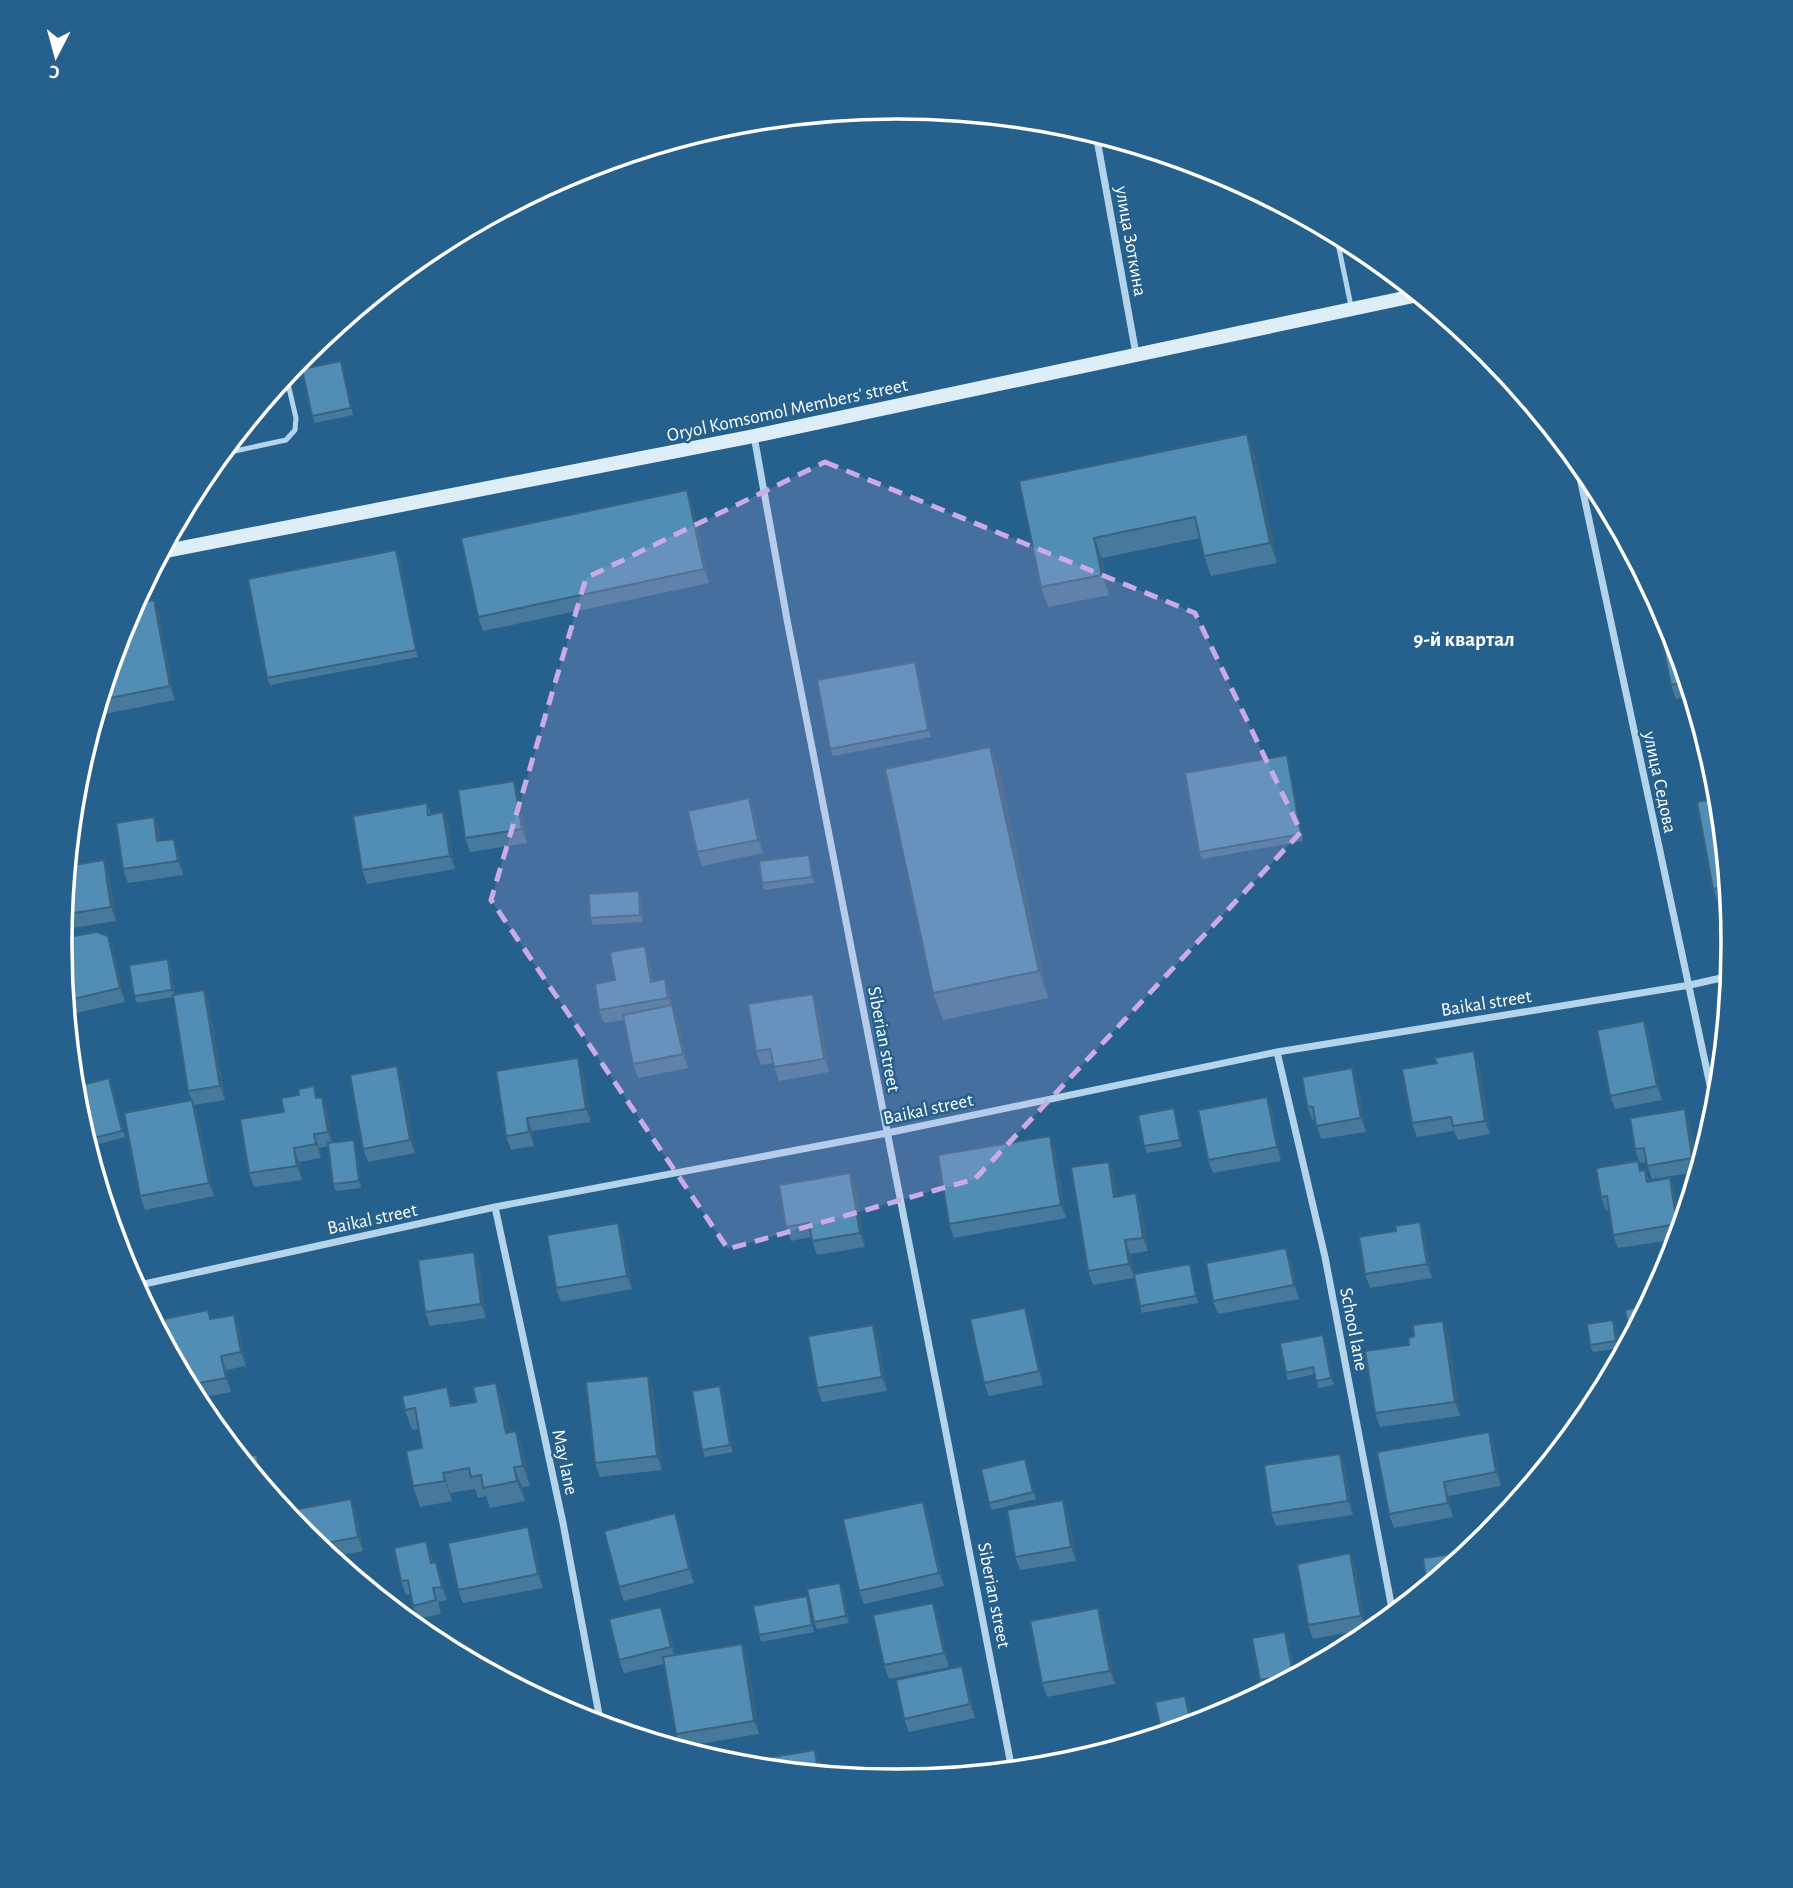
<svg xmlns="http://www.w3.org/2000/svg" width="1793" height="1888" font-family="'Alegreya Sans',sans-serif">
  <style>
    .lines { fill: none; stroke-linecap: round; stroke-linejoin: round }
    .lane { stroke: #b3d4eb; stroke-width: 5 }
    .street { stroke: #b3d4eb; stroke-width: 7 }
    .secondary { stroke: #deeef9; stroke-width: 14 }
    .wall { fill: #46799c }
    .shaded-wall { fill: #39637f }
    .building { fill: #518db5; stroke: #39637f; stroke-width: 2 }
    .marked { fill: #caabe5; fill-opacity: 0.2; stroke: #caabe5; stroke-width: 5; stroke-dasharray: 14 9; stroke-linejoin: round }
    .labels { text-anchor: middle; stroke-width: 5; stroke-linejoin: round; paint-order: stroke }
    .street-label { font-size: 19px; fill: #fff; stroke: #25618c }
    .neighbourhood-label { font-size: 21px; font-weight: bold; fill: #fff; stroke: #25618c }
    .rim { fill: none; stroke: #fff; stroke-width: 3.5 }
  </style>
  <rect width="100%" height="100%" fill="#25618c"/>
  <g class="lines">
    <path class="lane" d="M1336,234L1351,306
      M221,454L286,440L295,430L296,418L286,375"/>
    <path class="street" d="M1096,134L1136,354
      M754,436L788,625L1012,1770
      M1576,459L1716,1113
      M1277,1052L1325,1257L1393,1614
      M495,1207L563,1523L601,1725
      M135,1286L495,1207L887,1133L1277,1052L1690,985L1730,976"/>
    <path class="secondary" d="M161,552L754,436L1418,295"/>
  </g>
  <path class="wall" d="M343,368L353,415L315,423L312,416Z
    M1255,454L1277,563L1211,576L1204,556L1200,538L1102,558L1109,595L1048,607L1041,587L1019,481Z
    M687,490L692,504L709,583L483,631L478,617Z
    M399,557L418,657L270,685L267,678Z
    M159,614L175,700L95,716L123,623Z
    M1670,624L1692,695L1676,699L1671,685Z
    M917,668L931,737L833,756L830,749Z
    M990,747L1000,773L1048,998L943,1020L933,993Z
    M1287,755L1289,762L1303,841L1202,859L1199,852Z
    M519,795L527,843L470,852L465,838Z
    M1719,798L1729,901L1718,903L1713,889Z
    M427,803L431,814L443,812L448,826L455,869L367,884L362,870Z
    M754,812L763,853L702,866L697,852Z
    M154,817L159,830L160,841L174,839L179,853L183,875L128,883L123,869Z
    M811,862L814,883L764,890L762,883Z
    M67,866L109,874L116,921L61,930Z
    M641,898L643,922L593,925L590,918Z
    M108,936L113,950L125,1002L67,1015L60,949Z
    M168,959L170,966L175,995L204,990L209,1004L225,1100L194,1105L197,1114L214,1196L145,1210L140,1196L192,1101L188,1091L173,997L137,1003L134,996Z
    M650,960L653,981L670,993L672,1005L677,1019L688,1068L638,1078L633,1064L624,1020L604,1023L599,1010L615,980Z
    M818,1007L829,1072L779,1081L773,1063L761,1065L756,1051Z
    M1644,1021L1649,1035L1662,1100L1615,1109L1610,1096Z
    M1434,1058L1479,1065L1490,1134L1458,1140L1454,1131L1417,1137L1412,1123L1436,1063Z
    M496,1071L583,1072L591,1122L532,1131L534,1146L511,1150L506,1136Z
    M109,1078L125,1137L91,1146L89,1139Z
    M402,1080L415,1153L368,1162L363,1149Z
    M1357,1082L1366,1132L1321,1139L1315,1120H1312L1307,1106Z
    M318,1097L327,1110L332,1143L354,1140L356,1147L361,1188L336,1191L333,1184L328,1146L319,1148L321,1158L299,1162L302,1180L254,1187L249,1173L284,1112Z
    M1267,1097L1272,1111L1281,1161L1213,1173L1208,1160Z
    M1174,1108L1176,1115L1182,1147L1147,1153L1144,1146Z
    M1690,1123L1697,1172L1652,1179L1646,1162L1640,1163L1635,1149Z
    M1055,1150L1066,1218L954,1238L949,1224Z
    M1109,1162L1114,1175L1117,1196L1136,1193L1141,1207L1148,1251L1130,1254L1134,1278L1093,1285L1088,1271Z
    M1642,1170H1645L1649,1181L1670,1178L1675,1192L1681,1228L1678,1239L1618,1248L1613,1235L1609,1210L1606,1211L1601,1197Z
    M855,1187L865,1247L817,1255L811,1237L791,1241L786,1227Z
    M618,1223L623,1237L632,1289L561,1302L556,1288Z
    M1425,1236L1432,1278L1370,1288L1365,1274Z
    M1291,1261L1299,1299L1218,1314L1213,1301Z
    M479,1266L486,1318L430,1326L425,1312Z
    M1192,1271L1198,1303L1142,1313L1140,1306Z
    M1025,1308L1030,1321L1043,1385L989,1396L984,1383Z
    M211,1319L239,1328L246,1366L226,1370L231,1392L195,1399L171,1354Z
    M1613,1320L1616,1327L1619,1348L1593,1352L1590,1345Z
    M1443,1321L1448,1334L1460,1416L1380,1427L1375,1413L1409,1345L1414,1336Z
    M1323,1335L1325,1342L1334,1385L1318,1388L1315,1374L1288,1380L1286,1373Z
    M878,1338L887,1391L822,1402L817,1388Z
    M447,1387L453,1406L504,1403L509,1432L516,1431L523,1451L530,1486L522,1487L525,1501L490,1508L486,1496L478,1498L475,1489L450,1493L452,1501L420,1507L413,1486L422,1448L419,1429L412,1430L405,1410Z
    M653,1389L662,1470L600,1477L595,1463Z
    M723,1393L733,1452L705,1457L702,1450Z
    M1489,1432L1494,1445L1501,1486L1448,1496L1453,1517L1394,1528L1389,1514Z
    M1027,1466L1036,1499L992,1510L989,1503Z
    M1345,1467L1353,1515L1276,1526L1271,1513Z
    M351,1499L356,1513L363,1551L330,1557L304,1536L301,1524Z
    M1063,1500L1068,1514L1076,1561L1020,1570L1015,1557Z
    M923,1502L928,1515L944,1586L864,1604L859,1591Z
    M675,1513L680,1527L694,1583L624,1601L619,1587Z
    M533,1540L543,1588L463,1603L458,1590Z
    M1350,1553L1355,1567L1366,1629L1313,1639L1308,1625Z
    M431,1555L433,1562L441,1576L447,1600L438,1602L441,1614L418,1619L413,1606L411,1594L406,1595L401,1581Z
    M840,1583L843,1590L849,1623L817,1629L814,1622Z
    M807,1596L809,1603L814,1632L761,1642L759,1635Z
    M933,1603L938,1617L949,1667L889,1679L884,1665Z
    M1098,1608L1103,1622L1115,1684L1047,1697L1042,1683Z
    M666,1621L675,1655L747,1658L759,1734L681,1747L676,1734L664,1664L624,1673L619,1660Z
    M1288,1638L1295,1676L1280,1683L1262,1687L1260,1680Z
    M962,1666L967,1680L975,1718L909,1732L904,1719Z"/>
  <path class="shaded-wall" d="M1247,434L1255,454L1277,563L1270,543Z
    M687,490L692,504L709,583L704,569Z
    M1094,538L1102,558L1109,595L1102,575Z
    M396,550L399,557L418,657L416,650Z
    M154,600L159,614L175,700L170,686Z
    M915,662L917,668L931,737L928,730Z
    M990,747L1000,773L1048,998L1039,971Z
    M1287,755L1289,762L1303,841L1301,834Z
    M514,781L519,795L527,843L522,829Z
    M749,798L754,812L763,853L758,840Z
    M443,812L448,826L455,869L450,856Z
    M154,817L159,830L162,855L157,841Z
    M174,839L179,853L183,875L178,861Z
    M809,855L811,862L814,883L812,877Z
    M104,860L109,874L116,921L111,907Z
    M639,891L641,898L643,922L640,915Z
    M108,936L113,950L125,1002L120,988Z
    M645,946L650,960L656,996L651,982Z
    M168,959L170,966L175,997L172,990Z
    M665,979L670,993L673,1011L668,998Z
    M204,990L209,1004L225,1100L220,1086Z
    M813,994L818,1007L829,1072L824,1059Z
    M672,1005L677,1019L688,1068L683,1054Z
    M1644,1021L1649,1035L1662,1100L1657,1086Z
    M1474,1051L1479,1065L1490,1134L1485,1121Z
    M578,1058L583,1072L591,1122L586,1109Z
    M397,1066L402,1080L415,1153L410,1140Z
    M1352,1068L1357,1082L1366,1132L1361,1118Z
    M322,1097L327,1110L333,1146L328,1132Z
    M1267,1097L1272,1111L1281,1161L1277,1147Z
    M192,1100L197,1114L214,1196L209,1183Z
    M1174,1108L1176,1115L1182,1147L1180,1140Z
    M1685,1109L1690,1123L1697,1172L1692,1158Z
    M527,1118L532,1131L534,1146L529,1132Z
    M314,1134L319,1148L321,1158L316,1144Z
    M1050,1136L1055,1150L1066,1218L1061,1205Z
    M354,1140L356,1147L361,1188L359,1181Z
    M294,1148L299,1162L302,1180L297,1166Z
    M1109,1162L1114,1175L1119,1210L1114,1197Z
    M850,1173L855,1187L865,1247L860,1233Z
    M1670,1178L1675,1192L1681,1228L1680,1231L1677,1224Z
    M1136,1193L1141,1207L1148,1251L1143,1238Z
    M1420,1222L1425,1236L1432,1278L1427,1264Z
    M618,1223L623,1237L632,1289L627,1276Z
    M1125,1240L1130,1254L1134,1278L1129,1264Z
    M1286,1248L1291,1261L1299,1299L1294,1285Z
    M474,1252L479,1266L486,1318L481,1304Z
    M1190,1264L1192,1271L1198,1303L1196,1296Z
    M1025,1308L1030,1321L1043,1385L1039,1371Z
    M234,1315L239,1328L246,1366L241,1352Z
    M1613,1320L1616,1327L1619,1348L1616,1341Z
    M1443,1321L1448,1334L1460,1416L1455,1402Z
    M873,1325L878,1338L887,1391L882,1377Z
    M1323,1335L1325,1342L1334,1385L1331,1378Z
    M221,1356L226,1370L231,1392L226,1378Z
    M648,1376L653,1389L662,1470L657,1456Z
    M496,1383L504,1403L513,1453L506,1433Z
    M720,1386L723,1393L733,1452L730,1445Z
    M447,1387L454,1408L451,1406Z
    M516,1431L523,1451L530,1486L523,1466Z
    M1489,1432L1494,1445L1501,1486L1496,1472Z
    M1340,1454L1345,1467L1353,1515L1348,1501Z
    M257,1455L260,1462L262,1484L260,1481Z
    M514,1467L522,1487L525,1501L517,1481Z
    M443,1473L450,1493L452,1501L445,1481Z
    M1444,1482L1448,1496L1453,1517L1448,1503Z
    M351,1499L356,1513L363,1551L358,1537Z
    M1063,1500L1068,1514L1076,1561L1071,1547Z
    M923,1502L928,1515L944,1586L939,1573Z
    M675,1513L680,1527L694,1583L689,1569Z
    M528,1527L533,1540L543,1588L538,1574Z
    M426,1541L431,1555L436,1576L431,1563Z
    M1350,1553L1355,1567L1366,1629L1361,1616Z
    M436,1562L441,1576L447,1600L442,1587Z
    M840,1583L843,1590L849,1623L846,1616Z
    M807,1596L809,1603L814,1632L812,1625Z
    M933,1603L938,1617L949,1667L944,1653Z
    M661,1607L666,1621L676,1661L671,1647Z
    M1098,1608L1103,1622L1115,1684L1110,1671Z
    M1285,1632L1288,1638L1294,1676L1293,1674Z
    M742,1644L747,1658L759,1734L754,1721Z
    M962,1666L967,1680L975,1718L970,1704Z
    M1185,1696L1190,1709L1193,1725H1191Z
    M815,1750L822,1771V1774L818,1773Z"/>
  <path class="building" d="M341,361L351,408L312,416L302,369Z
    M1247,434L1270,543L1204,556L1195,517L1094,538L1102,575L1041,587L1019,481Z
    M687,490L704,569L478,617L461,538Z
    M396,550L416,650L267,678L248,579Z
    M1651,589L1670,624L1687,682L1671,685Z
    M154,600L170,686L100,700L123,623L134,604Z
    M915,662L928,730L830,749L817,680Z
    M990,747L1039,971L933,993L885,769Z
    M1287,755L1301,834L1199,852L1185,773Z
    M514,781L522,829L465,838L458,790Z
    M749,798L758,840L697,852L688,811Z
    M1719,798L1728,886L1713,889L1697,802Z
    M427,803L428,815L443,812L450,856L362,870L353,816Z
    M154,817L157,841L174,839L178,861L123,869L116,823Z
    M809,855L812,877L762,883L759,861Z
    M104,860L111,907L62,915L67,866Z
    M639,891L640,915L590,918L589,894Z
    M97,932L108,936L120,988L65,1001L60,949L70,946L73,936Z
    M645,946L651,982L665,979L668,998L599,1010L595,984L615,980L610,952Z
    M168,959L172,990L134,996L129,965Z
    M204,990L220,1086L188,1091L173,995Z
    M813,994L824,1059L774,1067L770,1049L756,1051L748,1004Z
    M672,1005L683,1054L633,1064L623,1015Z
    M1644,1021L1657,1086L1610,1096L1597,1030Z
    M1474,1051L1485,1121L1453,1126L1451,1117L1412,1123L1402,1069L1437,1063L1434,1058Z
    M578,1058L586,1109L527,1118L529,1132L506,1136L496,1071Z
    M397,1066L410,1140L363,1149L350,1075Z
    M1352,1068L1361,1118L1316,1126L1313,1107L1307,1106L1302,1077Z
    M109,1078L122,1131L89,1139L75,1087Z
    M314,1086L316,1098L322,1097L328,1132L314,1134L316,1144L294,1148L297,1166L249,1173L240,1119L284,1112L281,1098L299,1095L298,1089Z
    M1267,1097L1277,1147L1208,1160L1198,1110Z
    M192,1100L209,1183L140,1196L124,1113Z
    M1174,1108L1180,1140L1144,1146L1138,1115Z
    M1685,1109L1692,1158L1647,1166L1644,1148L1635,1149L1630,1118Z
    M1050,1136L1061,1205L949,1224L938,1155Z
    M354,1140L359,1181L333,1184L328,1143Z
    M1638,1161L1640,1171L1645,1170L1647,1182L1670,1178L1677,1224L1613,1235L1607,1196L1601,1197L1596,1168Z
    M1109,1162L1114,1197L1136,1193L1143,1238L1125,1240L1129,1264L1088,1271L1071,1167Z
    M850,1173L860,1233L812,1241L809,1223L786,1227L779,1185Z
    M1420,1222L1427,1264L1365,1274L1359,1237L1396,1231L1395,1226Z
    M618,1223L627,1276L556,1288L547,1235Z
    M1286,1248L1294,1285L1213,1301L1206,1263Z
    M474,1252L481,1304L425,1312L418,1260Z
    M1190,1264L1196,1296L1140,1306L1134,1274Z
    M1648,1305L1631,1338L1625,1310Z
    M1025,1308L1039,1371L984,1383L970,1319Z
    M208,1310L210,1319L234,1315L241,1352L221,1356L226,1378L188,1385L171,1354L164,1319Z
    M1613,1320L1616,1341L1590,1345L1587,1324Z
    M1443,1321L1455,1402L1375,1413L1365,1351L1409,1345L1408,1338L1414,1336L1413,1325Z
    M873,1325L882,1377L817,1388L808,1336Z
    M1323,1335L1331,1378L1316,1381L1313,1367L1286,1373L1280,1343Z
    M648,1376L657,1456L595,1463L586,1382Z
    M496,1383L506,1433L516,1431L523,1466L514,1467L517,1481L483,1488L481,1475L471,1477L469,1468L443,1473L445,1481L413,1486L406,1451L422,1448L415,1408L405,1410L402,1396L447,1387L451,1406L476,1402L473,1387Z
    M720,1386L730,1445L702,1450L692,1391Z
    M1489,1432L1496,1472L1444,1482L1448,1503L1389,1514L1377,1452Z
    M1340,1454L1348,1501L1271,1513L1264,1465Z
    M257,1455L260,1481L240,1457Z
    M1025,1459L1033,1492L989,1503L981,1469Z
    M351,1499L358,1537L316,1545L304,1536L296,1525L301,1524L298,1509Z
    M1063,1500L1071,1547L1015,1557L1007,1510Z
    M923,1502L939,1573L859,1591L843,1519Z
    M675,1513L689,1569L619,1587L604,1531Z
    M528,1527L538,1574L458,1590L448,1543Z
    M426,1541L431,1563L436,1562L442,1587L433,1588L436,1600L413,1606L408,1580L401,1581L394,1548Z
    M1468,1552L1427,1586L1423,1558Z
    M1350,1553L1361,1616L1308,1625L1297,1564Z
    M840,1583L846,1616L814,1622L807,1589Z
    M807,1596L812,1625L759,1635L753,1606Z
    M933,1603L944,1653L884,1665L873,1615Z
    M661,1607L671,1647L619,1660L609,1619Z
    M1098,1608L1110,1671L1042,1683L1030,1621Z
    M1285,1632L1293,1674L1260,1680L1252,1638Z
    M742,1644L754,1721L676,1734L663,1657Z
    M962,1666L970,1704L904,1719L896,1680Z
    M1185,1696L1191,1725L1162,1734L1155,1702Z
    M815,1750L818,1773L729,1764Z"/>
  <path class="marked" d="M825,462L1195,613L1301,832L975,1179L728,1249L491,900L586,578Z"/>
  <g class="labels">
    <g class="street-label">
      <text transform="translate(1132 241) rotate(80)" y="7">улица Зоткина</text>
      <text transform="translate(787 409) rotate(-12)" y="7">Oryol Komsomol Members' street</text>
      <text transform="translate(1661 782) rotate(78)" y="7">улица Седова</text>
      <text transform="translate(1486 1002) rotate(-9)" y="7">Baikal street</text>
      <text transform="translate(885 1039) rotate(79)" y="7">Siberian street</text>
      <text transform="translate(928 1108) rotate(-12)" y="7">Baikal street</text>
      <text transform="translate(372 1218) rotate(-12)" y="7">Baikal street</text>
      <text transform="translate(1355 1329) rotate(79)" y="7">School lane</text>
      <text transform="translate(566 1462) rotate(78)" y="7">May lane</text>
      <text transform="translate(995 1595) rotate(79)" y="7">Siberian street</text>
    </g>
    <g class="neighbourhood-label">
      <text x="1464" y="646">9-й квартал</text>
    </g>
  </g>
  <path d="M0 0H1793V1888H0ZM896 119H897A824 824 0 0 1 1721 943V945A824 824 0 0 1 897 1769H896A824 824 0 0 1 72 945V943A824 824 0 0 1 896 119Z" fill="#25618c" fill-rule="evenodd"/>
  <path class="rim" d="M896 119H897A824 824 0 0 1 1721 943V945A824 824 0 0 1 897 1769H896A824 824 0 0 1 72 945V943A824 824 0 0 1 896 119Z"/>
  <g transform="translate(56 56) rotate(186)" stroke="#25618c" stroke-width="5" paint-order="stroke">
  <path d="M0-5L12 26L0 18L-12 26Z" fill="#ffffff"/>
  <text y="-10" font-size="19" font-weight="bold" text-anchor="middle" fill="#ffffff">С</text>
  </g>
</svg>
